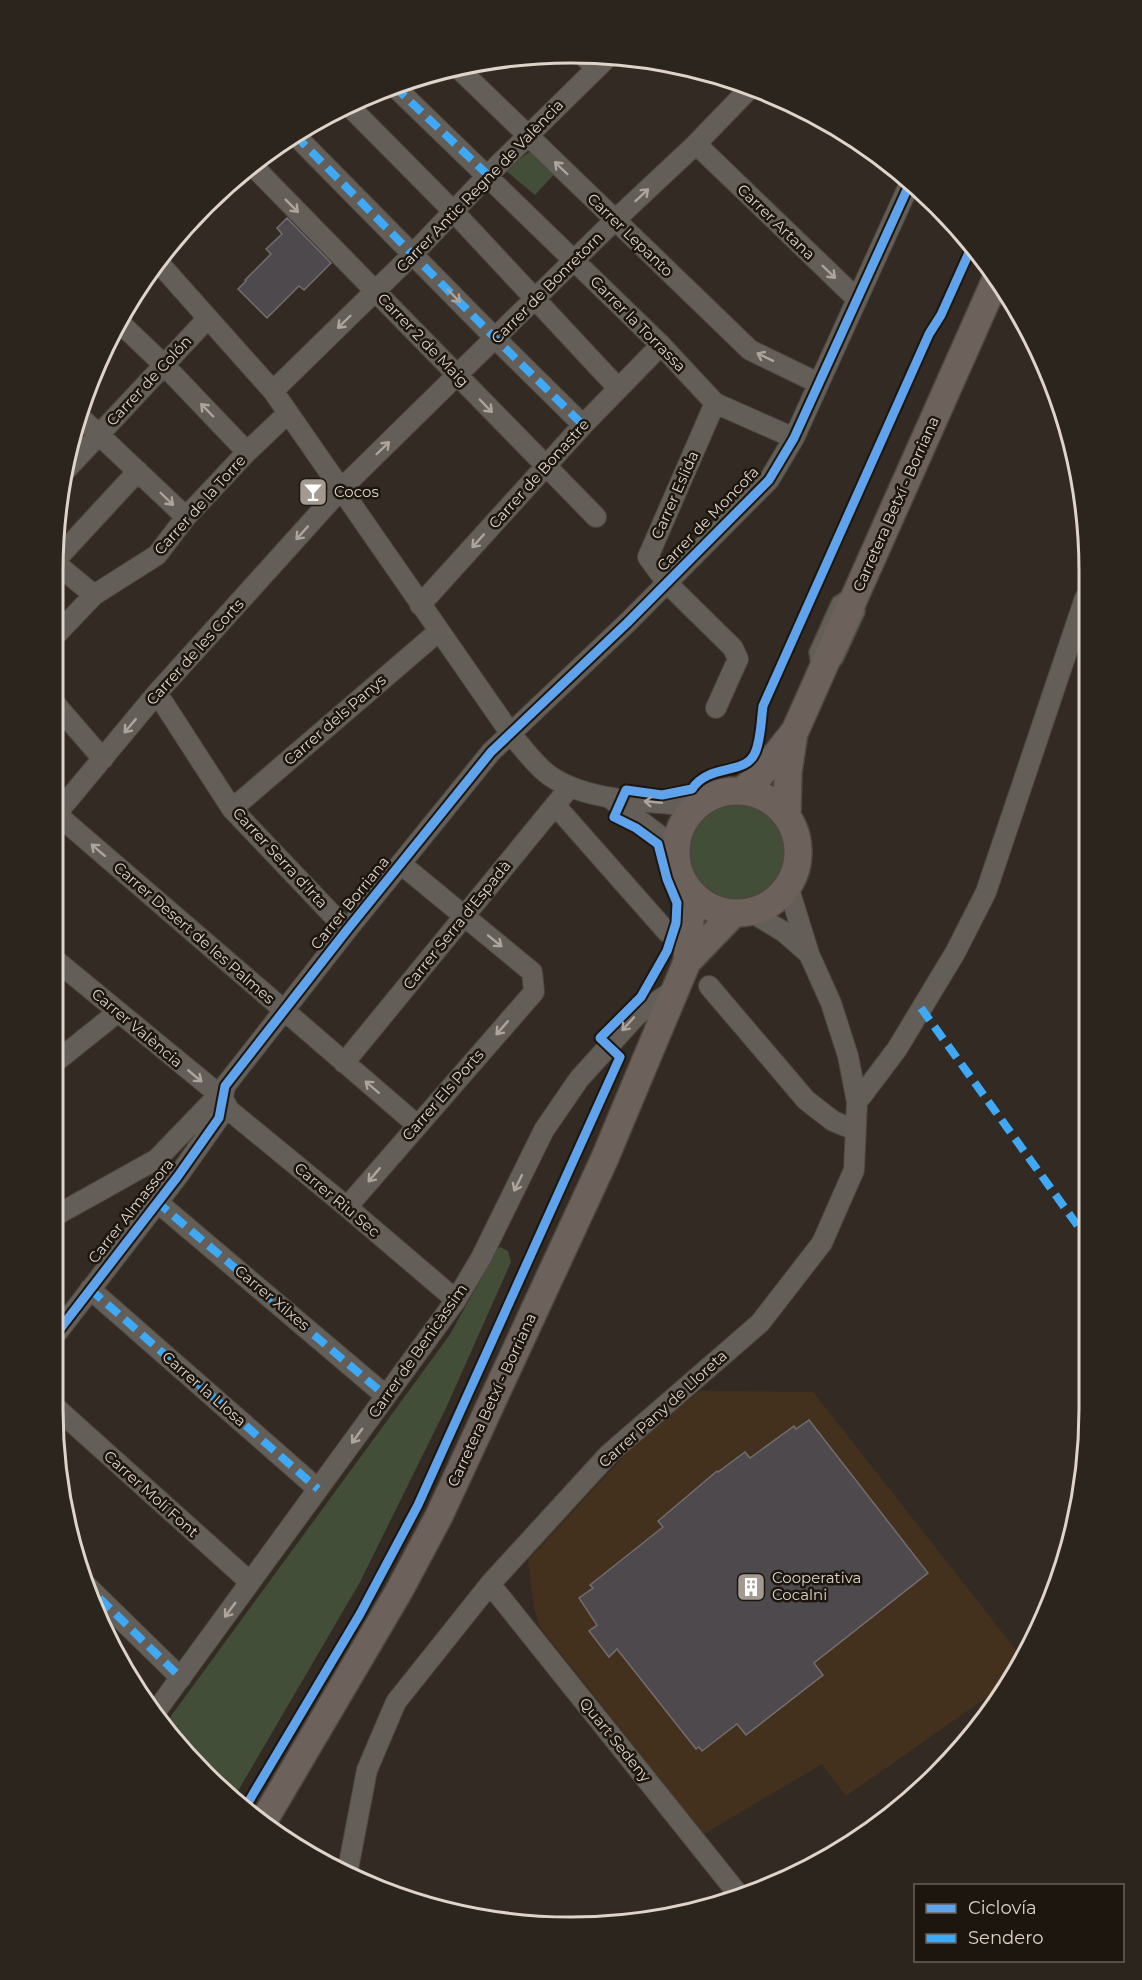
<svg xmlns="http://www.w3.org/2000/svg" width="1142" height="1980" font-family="Montserrat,sans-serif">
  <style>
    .built { fill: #43311e }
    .green { fill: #434e39 }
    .building { fill: #4e494d; stroke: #726d6e; stroke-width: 1.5 }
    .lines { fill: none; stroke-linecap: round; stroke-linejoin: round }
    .lane-casing { stroke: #4d463e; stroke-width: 12 }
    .street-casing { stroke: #4d463e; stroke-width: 22 }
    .secondary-casing { stroke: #4d463e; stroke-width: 30 }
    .lane { stroke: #645e58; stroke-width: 9 }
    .street { stroke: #645e58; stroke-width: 20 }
    .secondary { stroke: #6c625b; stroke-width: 27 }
    .quiet { stroke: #3fa9f5; stroke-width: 8; stroke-dasharray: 15 8; stroke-linecap: butt }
    .cycleway-casing { stroke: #1c160f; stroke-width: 13 }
    .cycleway { stroke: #60a3ed; stroke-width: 9 }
    .oneway { stroke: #ada59c }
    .labels { text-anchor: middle; stroke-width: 5; stroke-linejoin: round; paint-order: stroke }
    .street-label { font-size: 15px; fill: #ded4ca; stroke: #1c160f }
    .poi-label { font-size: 15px; fill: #ded4ca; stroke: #1c160f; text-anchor: start }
    .rim { fill: none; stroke: #ded4ca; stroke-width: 3 }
  </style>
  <rect width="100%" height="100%" fill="#332b23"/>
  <path class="built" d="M700,1391L813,1392L1024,1660L1020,1669L1010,1681L846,1796L822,1764L704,1834L539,1626L534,1607L528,1560L640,1439Z"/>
  <path class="green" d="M539,145L560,168L535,195L505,170Z
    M686 851a52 52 0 1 1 104 0a52 52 0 1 1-104 0Z
    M500,1247L508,1251L511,1262L446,1408L360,1582L235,1796L163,1727L449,1336L481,1279L494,1251Z"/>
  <path class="building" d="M287,218L331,263L304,290L299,286L267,318L238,289L246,281L245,280L271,254L266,249L282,234L277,228Z
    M809,1420L928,1573L814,1663L823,1675L746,1735L737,1724L702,1751L699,1747L696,1749L617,1649L609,1657L589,1631L597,1625L579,1598L593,1588L590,1585L663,1527L658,1521L717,1471L718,1472L745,1452L750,1458L794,1426L796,1429Z"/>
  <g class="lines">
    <g class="lane-casing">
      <path id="lane" d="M858,588L860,612L838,660L818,678L814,652L837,601Z"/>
    </g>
    <g class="street-casing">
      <path id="street" d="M583,55L596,69
        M457,67L750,350L818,383
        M394,86L661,345L715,403L794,438
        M347,104L454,212L618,388
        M295,135L496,339L583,425
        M696,144L857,299
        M251,164L596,517
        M158,262L273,391L511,734C522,747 533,762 545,772C580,802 652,802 696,806
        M118,321L164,365L247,452
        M273,391L413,254L488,175L609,56
        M715,403L648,557L667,583L733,648L738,659L716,708
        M79,416L186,517
        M65,471L208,318
        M54,562L138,471
        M54,562L94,595
        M420,605L583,425L661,345
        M53,638L94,595L157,555L186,517L247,452L288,413
        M157,693L232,809L347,930
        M53,699L57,706L103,759
        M611,799L675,847
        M555,805L667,932
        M232,809L439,631
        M53,811L417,1125
        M53,818L157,693L341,489L615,220L696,144L752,86
        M751,912L784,932L809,954
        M53,958L222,1097L229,1110L347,1207L456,1300
        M709,986L806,1100L833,1121L855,1130
        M344,1063L570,787
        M53,1064L118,1012
        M857,1102L897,1049L955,953L986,892L1085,598
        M156,1201L386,1396
        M347,1207L534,992L532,972L401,864
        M53,1217L157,1159L210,1104L222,1097
        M90,1289L318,1489
        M53,1338L178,1176L219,1118L225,1086L347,930L491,752L627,623L769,480L794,438L910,183
        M53,1405L250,1582
        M83,1582L181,1678
        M490,1584L739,1895
        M154,1714L456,1300L481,1258L544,1130L579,1079L636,1016L675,989
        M348,1869L367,1770L396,1702L490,1584L609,1454L760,1323L822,1243L854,1170L857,1102L848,1056L831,1003L809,954L788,886"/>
    </g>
    <g class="secondary-casing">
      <path id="secondary" d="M743,790L760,775L795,731L997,277
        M676 852a61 61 0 1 1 122 0a61 61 0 1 1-122 0Z
        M787,815L788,772L794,733
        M687,962L734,913
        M263,1822L399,1591L439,1516L604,1160L687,962L692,894"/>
    </g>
    <use href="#lane" class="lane"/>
    <use href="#street" class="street"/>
    <use href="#secondary" class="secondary"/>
    <path class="quiet" d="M394,86L488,175
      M295,135L496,339L583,425
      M921,1008L1088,1240
      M156,1201L386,1396
      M90,1289L318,1489
      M83,1582L181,1678"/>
    <g class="cycleway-casing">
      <path id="cycleway" d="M53,1338L178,1176L219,1118L225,1086L347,930L491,752L627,623L769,480L794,438L910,183
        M246,1806L360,1614L418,1505L620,1057L600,1038L641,997L667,951L676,923L677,903L667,879L658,844L636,828L614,817L626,790L662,795L692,789C709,763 745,776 755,753C761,740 761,720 763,706L929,334L941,315L972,246"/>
    </g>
    <use href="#cycleway" class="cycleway"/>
  </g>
  <defs><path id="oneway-shaft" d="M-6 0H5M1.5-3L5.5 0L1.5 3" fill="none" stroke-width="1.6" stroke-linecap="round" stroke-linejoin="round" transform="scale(1.5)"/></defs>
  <g class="oneway">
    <use href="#oneway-shaft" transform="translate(561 168) rotate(-136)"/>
    <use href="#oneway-shaft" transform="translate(642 195) rotate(-43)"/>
    <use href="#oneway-shaft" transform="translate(292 206) rotate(45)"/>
    <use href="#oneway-shaft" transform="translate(829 272) rotate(44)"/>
    <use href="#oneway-shaft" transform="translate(454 296) rotate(46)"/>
    <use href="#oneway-shaft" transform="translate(344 322) rotate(136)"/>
    <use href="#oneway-shaft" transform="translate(765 357) rotate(-154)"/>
    <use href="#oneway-shaft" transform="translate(486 406) rotate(46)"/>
    <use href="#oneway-shaft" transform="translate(207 410) rotate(-134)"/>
    <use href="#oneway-shaft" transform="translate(383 448) rotate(-44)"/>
    <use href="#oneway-shaft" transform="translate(167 499) rotate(44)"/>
    <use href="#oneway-shaft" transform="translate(302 533) rotate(132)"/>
    <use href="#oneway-shaft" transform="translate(478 541) rotate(132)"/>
    <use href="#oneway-shaft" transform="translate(130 726) rotate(130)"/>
    <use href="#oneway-shaft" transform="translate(653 802) rotate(-175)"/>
    <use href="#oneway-shaft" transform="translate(98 850) rotate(-139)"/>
    <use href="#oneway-shaft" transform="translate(495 941) rotate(39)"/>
    <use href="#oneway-shaft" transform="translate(628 1024) rotate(132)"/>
    <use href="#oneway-shaft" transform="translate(502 1028) rotate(131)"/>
    <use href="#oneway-shaft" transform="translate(195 1076) rotate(40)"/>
    <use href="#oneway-shaft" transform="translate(372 1087) rotate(-139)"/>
    <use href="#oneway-shaft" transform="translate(374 1175) rotate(130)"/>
    <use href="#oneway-shaft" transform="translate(518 1183) rotate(116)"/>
    <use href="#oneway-shaft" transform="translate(357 1436) rotate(126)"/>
    <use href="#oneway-shaft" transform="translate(230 1610) rotate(126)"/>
  </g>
  <defs>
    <g id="bar-square" transform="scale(1.5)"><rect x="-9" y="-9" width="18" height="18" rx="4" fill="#a29990" stroke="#1c160f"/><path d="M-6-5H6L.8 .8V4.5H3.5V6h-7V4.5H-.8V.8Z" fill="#fff"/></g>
    <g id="building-square" transform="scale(1.5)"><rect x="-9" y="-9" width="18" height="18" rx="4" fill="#a29990" stroke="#1c160f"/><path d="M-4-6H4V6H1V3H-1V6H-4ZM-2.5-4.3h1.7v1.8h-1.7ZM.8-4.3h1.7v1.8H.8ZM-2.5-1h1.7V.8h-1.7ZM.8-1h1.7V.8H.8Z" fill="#fff"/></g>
  </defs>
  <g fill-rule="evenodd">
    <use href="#bar-square" x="313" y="492"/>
    <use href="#building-square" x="751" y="1587"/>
  </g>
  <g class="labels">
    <g class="street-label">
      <text transform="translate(480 186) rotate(-46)" y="5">Carrer Antic Regne de València</text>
      <text transform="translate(776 222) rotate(44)" y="5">Carrer Artana</text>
      <text transform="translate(630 235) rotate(44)" y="5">Carrer Lepanto</text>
      <text transform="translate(547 288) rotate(-45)" y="5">Carrer de Bonretorn</text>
      <text transform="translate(638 324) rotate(45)" y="5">Carrer la Torrassa</text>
      <text transform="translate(423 340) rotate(46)" y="5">Carrer 2 de Maig</text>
      <text transform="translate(149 381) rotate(-47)" y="5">Carrer de Colón</text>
      <text transform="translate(539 474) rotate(-48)" y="5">Carrer de Bonastre</text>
      <text transform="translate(675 495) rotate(-66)" y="5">Carrer Eslida</text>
      <text transform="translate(896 504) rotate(-66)" y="5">Carretera Betxí - Borriana</text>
      <text transform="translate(200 505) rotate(-48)" y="5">Carrer de la Torre</text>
      <text transform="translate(708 519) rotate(-46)" y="5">Carrer de Moncofa</text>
      <text transform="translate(195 652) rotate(-48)" y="5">Carrer de les Corts</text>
      <text transform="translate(335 720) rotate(-41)" y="5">Carrer dels Panys</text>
      <text transform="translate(280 858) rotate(47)" y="5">Carrer Serra d'Irta</text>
      <text transform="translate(350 903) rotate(-51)" y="5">Carrer Borriana</text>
      <text transform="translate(457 925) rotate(-51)" y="5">Carrer Serra d'Espadà</text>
      <text transform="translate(194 933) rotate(41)" y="5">Carrer Desert de les Palmes</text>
      <text transform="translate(137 1028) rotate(40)" y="5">Carrer València</text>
      <text transform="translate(443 1095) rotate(-49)" y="5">Carrer Els Ports</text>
      <text transform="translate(337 1200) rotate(40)" y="5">Carrer Riu Sec</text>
      <text transform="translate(131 1211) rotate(-52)" y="5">Carrer Almassora</text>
      <text transform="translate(272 1298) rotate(40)" y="5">Carrer Xilxes</text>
      <text transform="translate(418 1351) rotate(-55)" y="5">Carrer de Benicàssim</text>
      <text transform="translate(204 1389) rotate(41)" y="5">Carrer la Llosa</text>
      <text transform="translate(492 1400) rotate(-65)" y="5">Carretera Betxí - Borriana</text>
      <text transform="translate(663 1409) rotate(-42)" y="5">Carrer Pany de Lloreta</text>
      <text transform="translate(151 1494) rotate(42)" y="5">Carrer Molí Font</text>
      <text transform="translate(615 1740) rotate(51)" y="5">Quart Sedeny</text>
    </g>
    <g class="poi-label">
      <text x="334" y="497">Cocos</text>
      <text x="772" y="1583">Cooperativa<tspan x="772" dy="17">Cocalni</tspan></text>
    </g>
  </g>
  <path d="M0 0H1142V1980H0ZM571 63H571A508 508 0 0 1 1079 571V1409A508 508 0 0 1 571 1917H571A508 508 0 0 1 63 1409V571A508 508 0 0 1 571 63Z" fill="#2c251e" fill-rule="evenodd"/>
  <path class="rim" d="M571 63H571A508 508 0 0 1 1079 571V1409A508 508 0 0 1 571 1917H571A508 508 0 0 1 63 1409V571A508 508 0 0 1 571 63Z"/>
  <rect x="914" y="1884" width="210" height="78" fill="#1c160f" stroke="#6a625a" stroke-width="1.5"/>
  <rect x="926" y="1904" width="30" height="9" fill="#60a3ed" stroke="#6a625a" stroke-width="1.5"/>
  <text x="968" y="1914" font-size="18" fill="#ded4ca">Ciclovía</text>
  <rect x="926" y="1934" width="30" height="9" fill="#3fa9f5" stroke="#6a625a" stroke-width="1.5"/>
  <text x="968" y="1944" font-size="18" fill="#ded4ca">Sendero</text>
</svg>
